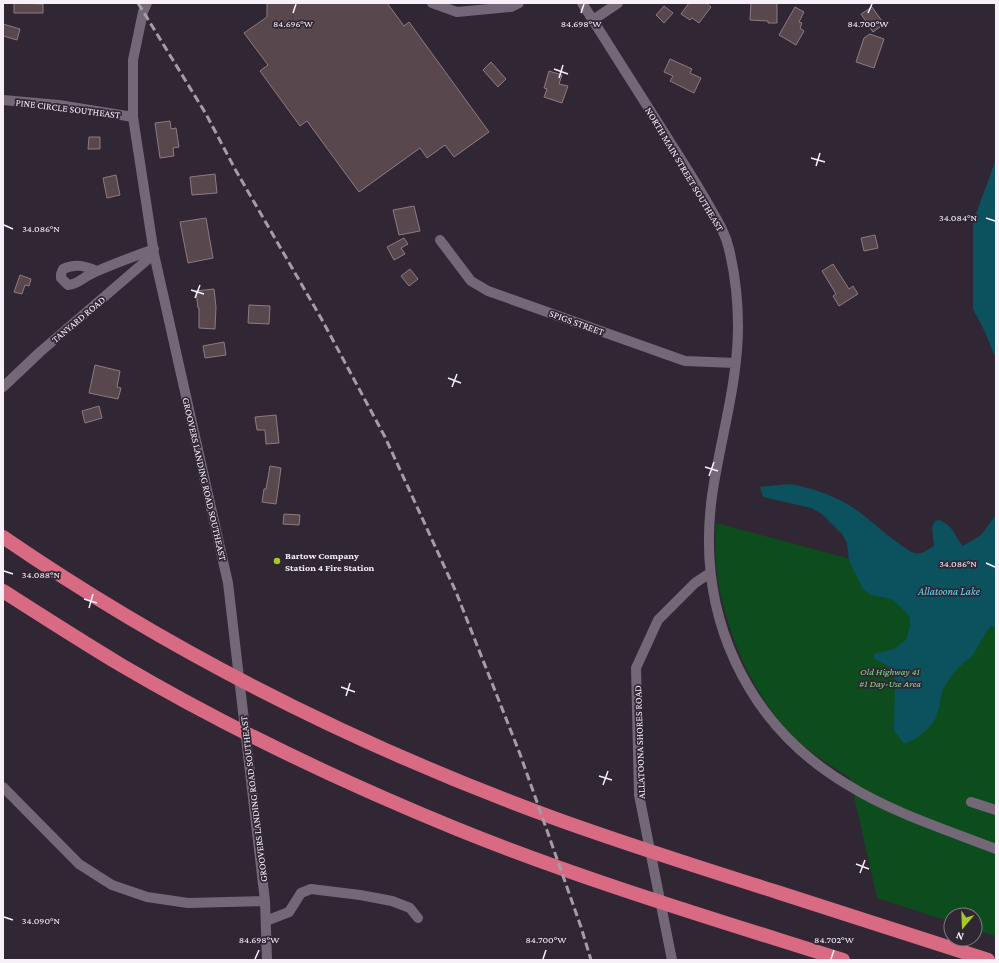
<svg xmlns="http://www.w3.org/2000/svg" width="999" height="963" font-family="'Crimson Pro',serif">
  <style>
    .green { fill: #0d4d1d }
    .water { fill: #0b515e }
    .building { fill: #59474e; stroke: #8f7a82 }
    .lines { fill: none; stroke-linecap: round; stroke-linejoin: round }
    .minor { stroke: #746878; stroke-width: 10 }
    .highway { stroke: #d86b83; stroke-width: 14 }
    .rail { stroke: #a59ca7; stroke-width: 3; stroke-dasharray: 8 4; stroke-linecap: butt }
    .ticks { fill: none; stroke: #f7f0f9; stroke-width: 1.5 }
    .poi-dot { fill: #a4c825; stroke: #312634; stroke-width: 1.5 }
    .labels { text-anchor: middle; stroke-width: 3.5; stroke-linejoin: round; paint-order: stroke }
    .street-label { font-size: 10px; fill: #f7f0f9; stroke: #312634 }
    .poi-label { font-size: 10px; font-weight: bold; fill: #f7f0f9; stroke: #312634; text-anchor: start }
    .park-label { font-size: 10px; font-style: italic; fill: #80db8c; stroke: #312634 }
    .water-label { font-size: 11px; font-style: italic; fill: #62dbf5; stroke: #312634 }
    .ticks-label { font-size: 10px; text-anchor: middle; fill: #f7f0f9; stroke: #312634; stroke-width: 3.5; stroke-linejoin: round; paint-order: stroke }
  </style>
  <rect width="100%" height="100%" fill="#312634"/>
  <path class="green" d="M716,523L895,571L996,582V936L975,930V915H951V922L877,898L850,778C833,767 815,756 800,743C758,705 729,641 719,586C715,565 715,544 716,523Z"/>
  <path class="water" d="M996,159V359L985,332L973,309V222Z
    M790,484C817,489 842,498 863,515C877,526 889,537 904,547C907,549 911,552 914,553C922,555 927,550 934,546L932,527L935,521L940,520C956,529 952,533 963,546L981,535L996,515V628L991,626C983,635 979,647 971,657C968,660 964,662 961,665C956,670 950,677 946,684C941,692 941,699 939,708C935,726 920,738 904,744L894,730L895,680C893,667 885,664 874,659V654L894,649L906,640L910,626V619L908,614L894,601L887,598L871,595L863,589L849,561L847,543L842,534L822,514L811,508L763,497L760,487Z"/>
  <path class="building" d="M14,3L43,4V13H14Z
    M267,3H387L404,26L409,22L489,132L454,157L445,145L427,158L420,148L359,192L307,121L300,126L260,71L268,65L244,33L267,17Z
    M689,3H706L711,7L699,23L692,18L690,20L681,14Z
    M751,3H777V23H768V21L750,20Z
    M664,6L673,13L664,23L656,15Z
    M795,7L804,12L799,22L802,23L800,28L804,31L796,45L779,35Z
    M872,7L884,24L873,32L861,14Z
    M3,24L20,29L17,40L3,36Z
    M870,34L884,39L874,68L856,62L864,38Z
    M670,59L692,69L690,73L701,78L694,93L670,81L673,76L664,72Z
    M491,62L506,79L498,87L483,70Z
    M549,71L562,75L559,84L568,86L562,103L544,97L547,89L544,88Z
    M170,121L171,129L176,128L179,147L173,148L174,156L160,158L155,123Z
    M89,137H100V149H88Z
    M215,174L217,193L192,195L190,177Z
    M116,175L120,195L107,198L103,178Z
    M414,206L420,231L399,235L393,210Z
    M206,218L213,258L188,263L180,222Z
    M875,235L878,248L864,251L861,238Z
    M404,238L408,244L401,248L405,254L394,260L387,247Z
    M833,264L849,289L853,286L858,294L839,306L833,296L836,294L822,271Z
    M410,269L418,279L409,286L401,276Z
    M20,275L31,279L29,286L25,285L22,294L14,292Z
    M214,289L216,307L215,329L199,328V308H198L196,291Z
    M249,305L270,306L269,324L248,323Z
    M224,342L226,355L205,358L203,346Z
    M95,365L120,371L117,387L121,388L118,399L89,393Z
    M99,406L102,418L85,423L82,411Z
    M276,415L279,443L266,444L265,430H257L255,417Z
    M270,466L281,468L276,504L262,502L264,489H266Z
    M284,514L300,515L299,525L283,524Z"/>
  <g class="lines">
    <path class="minor" d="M147,3L143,12L133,60V117L154,254L228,583L265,901L267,960
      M432,3L457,12L511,7L519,3
      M582,3C614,53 645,103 677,153C689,172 701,191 712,211C719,223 726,235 729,249C735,274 738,300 738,326C738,384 720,440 712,496C696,614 745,724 848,785C893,813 947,830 996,849
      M593,20L618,3
      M3,100L59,105L133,117
      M440,240L471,281L488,291L685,361L735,363
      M97,271C85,266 76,263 63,269L61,274V278L68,285C79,284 83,277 93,273C112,264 133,257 154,249
      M3,387L40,352L154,254
      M3,787L79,864L112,885L147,897L188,903L265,901
      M971,802L996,810
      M266,921L289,912L301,893L311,889L360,895L392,901L410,908L418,918
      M672,960L639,795L636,668L658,620L695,583L710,573"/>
    <path class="highway" d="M3,537C172,653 358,746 551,817C625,844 701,868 777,892C847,914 917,937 988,960
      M3,591C42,616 81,641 121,665C228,728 342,782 457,829C583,880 714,919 843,960"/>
    <path class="rail" d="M138,3L206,114L235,169L321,318L385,437L456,592L520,754L581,927L591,960"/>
  </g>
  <path class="ticks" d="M293,13L296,4M581,13L584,4M868,13L872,4M554,69L568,74M559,78L563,65M811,158L825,162M816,166L820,153M986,218L995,221M4,225L13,229M191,290L204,294M195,298L200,285M448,378L461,383M452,387L457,374M705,467L718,471M709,476L714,462M986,563L995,567M4,571L13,574M84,599L97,603M89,608L93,594M341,687L355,692M346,696L350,683M599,776L612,780M603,785L608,771M856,864L869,869M860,873L865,860M4,917L13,920M255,959L259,950M543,959L546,950M831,959L834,950"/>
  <circle class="poi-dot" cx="277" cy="561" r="4"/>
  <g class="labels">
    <g class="street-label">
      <text transform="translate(68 108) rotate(7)" y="4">PINE CIRCLE SOUTHEAST</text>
      <text transform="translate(685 169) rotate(59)" y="4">NORTH MAIN STREET SOUTHEAST</text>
      <text transform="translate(78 319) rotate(-40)" y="4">TANYARD ROAD</text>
      <text transform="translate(577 322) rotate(20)" y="4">SPIGS STREET</text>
      <text transform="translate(205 479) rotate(77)" y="4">GROOVERS LANDING ROAD SOUTHEAST</text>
      <text transform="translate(639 742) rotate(-92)" y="4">ALLATOONA SHORES ROAD</text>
      <text transform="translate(253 799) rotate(-97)" y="4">GROOVERS LANDING ROAD SOUTHEAST</text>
    </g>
    <g class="poi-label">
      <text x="285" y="559">Bartow Company<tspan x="285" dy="12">Station 4 Fire Station</tspan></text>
    </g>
    <g class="park-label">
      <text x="890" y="675">Old Highway 41<tspan x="890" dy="12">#1 Day-Use Area</tspan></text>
    </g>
    <g class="water-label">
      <text x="949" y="595">Allatoona Lake</text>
    </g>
  </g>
  <g class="ticks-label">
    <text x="293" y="27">84.696°W</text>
    <text x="581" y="27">84.698°W</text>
    <text x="868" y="27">84.700°W</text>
    <text x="958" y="221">34.084°N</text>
    <text x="41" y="232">34.086°N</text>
    <text x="958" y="567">34.086°N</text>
    <text x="41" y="578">34.088°N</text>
    <text x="41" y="924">34.090°N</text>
    <text x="259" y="943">84.698°W</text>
    <text x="546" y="943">84.700°W</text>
    <text x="834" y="943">84.702°W</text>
  </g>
  <rect width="999" height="963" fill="none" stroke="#f7f0f9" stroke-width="8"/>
  <g transform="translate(963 927) rotate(199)"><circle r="19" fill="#312634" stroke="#807783"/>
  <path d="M0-3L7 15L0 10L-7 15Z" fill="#a4c825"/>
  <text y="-6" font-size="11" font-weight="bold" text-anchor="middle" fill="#f7f0f9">N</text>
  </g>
</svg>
